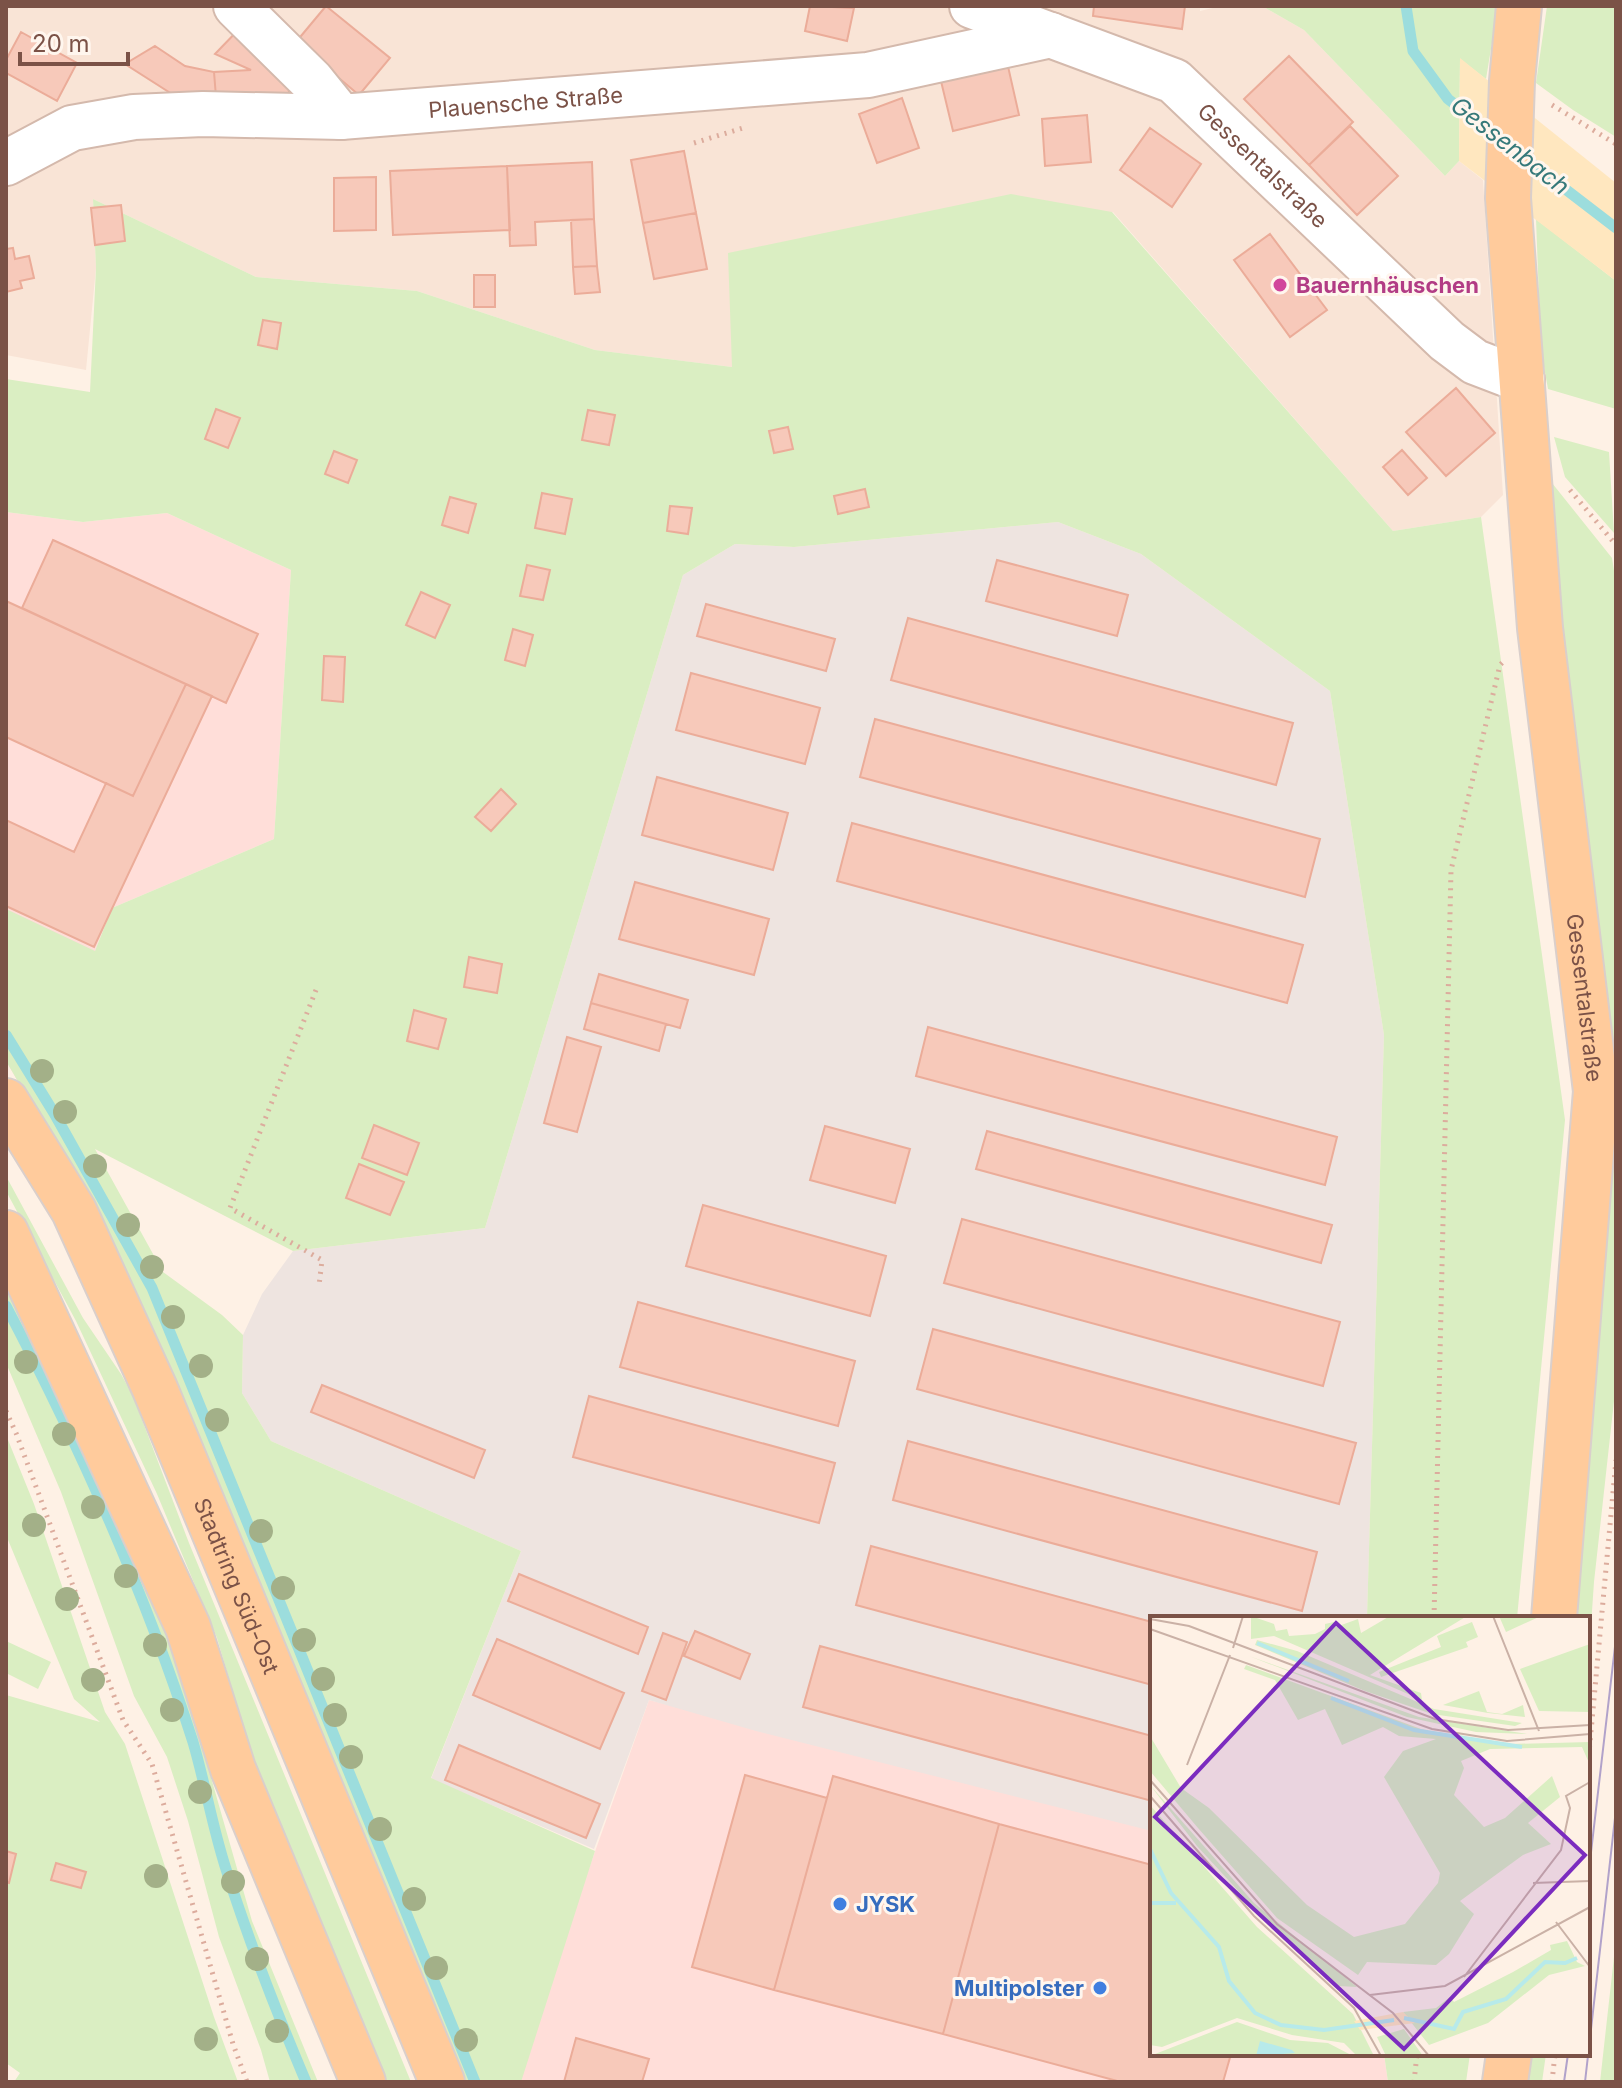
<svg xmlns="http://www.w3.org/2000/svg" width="1622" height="2088" font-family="Inter,sans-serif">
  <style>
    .residential { fill: #f9e4d6 }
    .commercial { fill: #ffded9 }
    .industrial { fill: #eee4e0 }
    .green { fill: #daeec2 }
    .sand { fill: #ffe7bf }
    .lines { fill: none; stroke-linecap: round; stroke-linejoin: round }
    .stream { stroke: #9cdddd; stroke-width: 11 }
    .building { fill: #f7c9ba; stroke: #ebac99; stroke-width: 2 }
    .minor-casing { stroke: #d4b9ac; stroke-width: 48 }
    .major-casing { stroke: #dacfcb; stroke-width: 48 }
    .path { stroke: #dcac9d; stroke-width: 5; stroke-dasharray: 2 6; stroke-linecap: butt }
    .minor { stroke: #fff; stroke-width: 44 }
    .major { stroke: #ffcb9c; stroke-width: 44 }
    .tram { stroke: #b1a2ca; stroke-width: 2 }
    .tree { fill: #a3b088 }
    .hotel-dot { fill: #d1479c; stroke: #fff6ee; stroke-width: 3 }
    .shop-dot { fill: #3f7fe0; stroke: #fff6ee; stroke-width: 3 }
    .labels { text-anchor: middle; stroke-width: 6; stroke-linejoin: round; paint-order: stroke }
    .street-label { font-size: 22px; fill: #7b5247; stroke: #fff6ee }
    .hotel-label { font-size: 22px; font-weight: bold; fill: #b23c85; stroke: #fff6ee; text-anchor: start }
    .shop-label { font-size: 22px; font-weight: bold; fill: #366cbe; stroke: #fff6ee; text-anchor: start }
    .water-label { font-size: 24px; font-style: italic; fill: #36797a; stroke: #fff6ee }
    .inset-river { fill: none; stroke: #b7eaea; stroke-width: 4 }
    .inset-road { fill: none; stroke: #cab1a6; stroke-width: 2 }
    .view { fill: #7b2cbf; fill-opacity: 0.15; stroke: #7b2cbf; stroke-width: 4 }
    .inset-edge { fill: none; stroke: #7b5247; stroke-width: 4 }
  </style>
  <rect width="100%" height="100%" fill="#fef1e5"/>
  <path class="residential" d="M6,6H1200V11L1221,6H1262L1304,30L1445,176L1459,161L1483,180L1503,495L1481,517L1393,531L1113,212L732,367L595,350L417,291L256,277L93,199L96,268L86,370L6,355Z"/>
  <path class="commercial" d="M6,512L83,522L167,513L291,570L274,839L112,908L95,951L190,954L94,1148L66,1164L6,1061Z
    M649,1700L1152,1830V2054H1384L1388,2082H513Z"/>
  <path class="industrial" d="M1058,522L1141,554L1330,691L1384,1035L1367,1618H1152V1831L756,1731L649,1700L594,1849L431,1779L521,1551L271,1441L242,1393L243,1335L262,1294L293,1251L485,1228L683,575L735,544L794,547Z"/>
  <path class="green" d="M1262,6H1498L1486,79L1460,59L1459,161L1445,176L1304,30Z
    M1547,6H1616V137L1573,110L1536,83Z
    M1011,194L1112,212L1393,531L1481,517L1565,1120L1517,1618H1367L1384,1035L1330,691L1141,554L1058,522L794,547L735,544L683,575L485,1228L293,1251L95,1149L163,1272L222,1315L243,1335L242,1393L271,1441L521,1551L431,1778L595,1851L521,2082H457L66,1164L6,1061V909L95,951L112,908L274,839L291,570L167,513L83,522L6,512V379L90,392L96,268L93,199L256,277L417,291L595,350L732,367L728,253Z
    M1536,219L1616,281V409L1548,389L1541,350Z
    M1554,437L1609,452L1614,533L1565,477Z
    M1544,473L1612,558L1616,584V1383L1594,1582L1588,1669V1618H1568L1597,1284Z
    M6,1176L83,1318L121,1374L133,1396L189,1543L411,2082H381L258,1777L217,1638L157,1494L76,1321L6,1191Z
    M6,1282L157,1611L182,1676L252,1921L318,2082H270L261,2050L219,1937L188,1821L167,1757L134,1696L61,1492L6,1363Z
    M6,1435L34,1504L105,1712L125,1744L214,2017L238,2082H14L20,2073L6,2063V1695L100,1722L74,1699L6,1535Z
    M6,1641L51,1662L38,1689L6,1673Z
    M1616,1939V2082H1600Z
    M1384,2054H1470L1466,2082H1388Z
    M1526,2054H1546L1542,2082H1522Z"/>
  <path class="sand" d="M1460,58L1616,183V281L1459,161Z"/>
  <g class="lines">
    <path class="stream" d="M1406,6L1413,51L1448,99L1497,137
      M1521,155L1616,228
      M6,1035L54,1113L152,1288L475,2082
      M6,1306C78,1443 146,1595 193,1742C205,1783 212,1825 225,1866C248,1939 276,2011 306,2082"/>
  </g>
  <path class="building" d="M326,6L390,58L359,95L296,42Z
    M810,6L854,8L847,41L805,31Z
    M1094,6H1185L1182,29L1093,16Z
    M244,24L288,67L289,95L216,97L214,72L251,70L215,54Z
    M21,32L77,63L57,101L6,73V60Z
    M155,46L185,66L214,72L216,97L172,94L125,64Z
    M1289,56L1353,122L1309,165L1244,99Z
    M1007,62L1019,115L953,131L940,77Z
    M902,98L919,148L877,163L859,114Z
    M1087,115L1091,162L1045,166L1042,119Z
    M1350,126L1398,176L1357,215L1309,165Z
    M1150,128L1201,164L1172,207L1120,170Z
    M684,151L696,213L643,223L631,160Z
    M592,162L594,219L535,222L536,245L510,246L507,166Z
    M507,166L510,230L393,235L390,171Z
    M376,177V230L334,231V178Z
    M121,205L125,241L95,245L91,208Z
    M696,213L707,269L654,279L643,223Z
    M594,219L597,266L573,267L571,220Z
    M1270,234L1327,310L1290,337L1234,260Z
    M13,248L15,259L29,256L34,278L20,281L22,288L6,292V249Z
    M597,266L600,292L575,294L573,267Z
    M474,275H495V307H474Z
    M263,320L281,323L277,349L258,345Z
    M1456,388L1495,433L1446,476L1406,432Z
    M216,409L240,418L228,448L205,439Z
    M588,410L615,415L609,445L582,440Z
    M788,427L793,449L774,453L769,431Z
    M1402,450L1427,478L1408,495L1383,467Z
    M334,451L357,460L348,483L325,474Z
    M865,489L869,507L838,514L834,496Z
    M542,493L572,499L565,534L535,528Z
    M450,497L476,504L468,533L442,525Z
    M670,506L692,508L688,534L667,531Z
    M53,540L258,634L226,703L22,608Z
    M997,560L1128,595L1117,636L986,601Z
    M527,565L550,570L543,600L520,596Z
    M421,592L450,605L435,638L406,625Z
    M6,601L186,684L133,796L6,737Z
    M706,604L835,639L826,671L697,636Z
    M908,618L1293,723L1276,785L891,680Z
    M513,629L533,635L525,666L505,660Z
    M324,656L345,657L343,702L322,700Z
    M691,673L820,708L805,764L676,730Z
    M186,684L212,696L94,947L6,906V820L74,852L106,783L133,796Z
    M875,719L1320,839L1305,897L860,777Z
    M657,777L788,813L773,870L642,835Z
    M501,789L516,804L491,831L475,817Z
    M852,823L1303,945L1287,1003L837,881Z
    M635,882L769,919L754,975L619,939Z
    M469,957L502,964L497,993L464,987Z
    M599,974L688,1000L680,1028L591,1003Z
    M591,1003L666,1024L659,1051L584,1029Z
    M414,1010L446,1019L438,1049L407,1041Z
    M928,1027L1337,1137L1325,1185L916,1076Z
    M567,1037L601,1047L577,1132L544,1123Z
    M374,1125L419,1143L407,1175L362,1158Z
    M825,1126L910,1149L895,1203L810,1180Z
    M987,1131L1332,1225L1321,1263L976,1169Z
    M359,1164L404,1182L390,1215L346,1198Z
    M703,1205L886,1256L870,1316L686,1266Z
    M962,1219L1340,1322L1323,1386L944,1283Z
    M638,1302L855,1361L838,1426L620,1367Z
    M933,1329L1356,1443L1339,1504L917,1389Z
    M322,1385L485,1450L474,1478L311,1412Z
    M589,1396L835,1463L819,1523L573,1457Z
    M908,1441L1317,1552L1302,1611L893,1500Z
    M871,1546L1152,1622V1685L856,1605Z
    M519,1574L648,1627L638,1654L508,1601Z
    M695,1631L750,1654L740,1679L684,1656Z
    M663,1633L687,1642L666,1700L642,1691Z
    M497,1639L624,1693L600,1749L473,1695Z
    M820,1646L1152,1736V1801L803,1707Z
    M459,1745L600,1804L586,1838L445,1780Z
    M745,1775L827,1798L774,1990L692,1967Z
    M833,1776L999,1824L943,2034L774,1990Z
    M999,1824L1152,1865V2054H1231L1223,2082H1121L943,2034Z
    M6,1851L16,1854L9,1883L6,1882Z
    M56,1863L86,1872L81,1888L51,1880Z
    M576,2038L649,2059L642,2082H564Z"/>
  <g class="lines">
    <g class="minor-casing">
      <g id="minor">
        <path d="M236,6L312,81L341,117"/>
        <path id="s1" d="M972,6L1174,81L1447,341L1475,362L1522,380"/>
        <path id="s2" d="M6,163L72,128L134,117L203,114L341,117L868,75L1051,35"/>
      </g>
    </g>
    <g class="major-casing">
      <g id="major">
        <path id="s3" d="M1519,6L1512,81L1508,198L1540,628L1596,1091L1554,1618"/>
        <path id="s4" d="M6,1101L74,1211L155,1389L442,2082"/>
        <path d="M6,1233L188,1627L233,1769L363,2082"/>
        <path d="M1505,2082L1509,2054"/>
      </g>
    </g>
    <path class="path" d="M1552,105L1616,144
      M694,143L743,128
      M1570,490L1616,545
      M316,990L230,1208L322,1260L319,1286
      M6,1411L16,1433L123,1720L152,1764L233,2044L247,2082
      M1434,1618L1451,870L1500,665L1504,661
      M1588,1764L1616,1460
      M1414,2082L1417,2054
      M1552,2082L1555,2054"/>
    <use href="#minor" class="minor"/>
    <use href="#major" class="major"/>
    <path class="tram" d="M1588,1878L1616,1638
      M1564,2082L1568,2054
      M1585,2082L1616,1809"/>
  </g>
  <g class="tree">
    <circle cx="42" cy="1071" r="12"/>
    <circle cx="65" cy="1112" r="12"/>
    <circle cx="95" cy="1166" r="12"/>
    <circle cx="128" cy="1225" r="12"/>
    <circle cx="152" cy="1267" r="12"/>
    <circle cx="173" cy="1317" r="12"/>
    <circle cx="26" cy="1362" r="12"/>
    <circle cx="201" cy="1366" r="12"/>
    <circle cx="217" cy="1420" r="12"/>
    <circle cx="64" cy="1434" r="12"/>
    <circle cx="93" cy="1507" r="12"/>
    <circle cx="34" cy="1525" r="12"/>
    <circle cx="261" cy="1531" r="12"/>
    <circle cx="126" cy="1576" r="12"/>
    <circle cx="283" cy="1588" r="12"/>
    <circle cx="67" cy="1599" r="12"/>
    <circle cx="304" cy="1640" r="12"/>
    <circle cx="155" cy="1645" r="12"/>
    <circle cx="323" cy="1679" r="12"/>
    <circle cx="93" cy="1680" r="12"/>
    <circle cx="172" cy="1710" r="12"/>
    <circle cx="335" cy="1715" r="12"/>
    <circle cx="351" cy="1757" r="12"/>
    <circle cx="200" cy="1792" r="12"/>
    <circle cx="380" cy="1829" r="12"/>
    <circle cx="156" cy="1876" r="12"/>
    <circle cx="233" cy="1882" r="12"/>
    <circle cx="414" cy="1899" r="12"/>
    <circle cx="257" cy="1959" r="12"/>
    <circle cx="436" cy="1968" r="12"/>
    <circle cx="277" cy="2031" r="12"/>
    <circle cx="206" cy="2039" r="12"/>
    <circle cx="466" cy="2040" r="12"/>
  </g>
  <circle class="hotel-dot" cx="1280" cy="285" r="8"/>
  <g class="shop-dot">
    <circle cx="840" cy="1904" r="8"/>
    <circle cx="1100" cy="1988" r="8"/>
  </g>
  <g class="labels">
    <g class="street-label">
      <text dy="8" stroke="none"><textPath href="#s2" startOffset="530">Plauensche Straße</textPath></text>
      <text dy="8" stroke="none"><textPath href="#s1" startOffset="338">Gessentalstraße</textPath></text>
      <text dy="8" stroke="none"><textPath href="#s3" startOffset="996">Gessentalstraße</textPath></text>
      <text dy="8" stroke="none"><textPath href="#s4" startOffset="538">Stadtring Süd-Ost</textPath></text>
    </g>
    <g class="hotel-label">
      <text x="1296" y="293">Bauernhäuschen</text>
    </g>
    <g class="shop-label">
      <text x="856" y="1912">JYSK</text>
      <text x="1084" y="1996" text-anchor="end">Multipolster</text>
    </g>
    <g class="water-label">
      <text transform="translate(1510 146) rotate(38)" y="8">Gessenbach</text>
    </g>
  </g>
  <g transform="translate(1150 1616)">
    <rect width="440" height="440" fill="#fef1e5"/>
    <path d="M101,0L124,8L126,15L137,13L139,20L165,18L175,13V8L184,6L186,11L208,3L211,17L240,0H317L220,59L271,77L272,84L124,20L101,23ZM349,0H391L356,16ZM322,6L328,21L316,26L318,31L231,61L229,56L291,31L287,20ZM107,24L147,35L284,93L372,107L365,110L282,98L215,75L105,29ZM440,28V96L389,95L370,53ZM99,40L269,101L377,118L326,116L257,101ZM96,49L271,113L310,123L361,128L440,126V149L432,131L340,133L311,145L314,152L304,179L334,211L355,202L402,160L410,181L378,207L401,228L373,239L310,285L324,298L299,338L286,349L217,346L208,359L127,302L48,212L0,155V120L31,172L59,192L157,289L204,321L255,308L288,267L290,257L234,161L253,135L286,123L249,120L233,111L192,129L175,93L148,104L125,64L94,53ZM329,75L337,96L352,98L373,89L375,101L338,97L293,89ZM0,169L104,287L207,371L189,370L128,318L47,230ZM0,189L107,311L203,398L224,440H207L194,427L142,419L87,402L12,431L0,429ZM417,325L427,346L435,350L399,359L338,407L279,429L253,396L286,392L300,381L304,386L363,356L401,334L400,329ZM87,406L140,424L178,427L203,440H0ZM254,413L273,440H236L227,421Z" fill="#daeec2"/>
    <path d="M253,396L265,407L210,414L204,405Z" fill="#ffe7bf"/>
    <path d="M110,425L142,434L145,437L106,440Z" fill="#b7eaea"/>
    <path class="inset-river" d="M107,27L199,65M181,82L264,114L372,131M0,233L21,277L69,331L79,365L105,397L131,409L174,414L244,404M0,287H26M254,402L304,413L313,396L356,383L395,346L415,347L427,342"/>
    <path class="inset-road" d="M343,0L389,115M0,3L39,10L285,103L358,114L440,109M0,13L282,113L357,125L440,118M83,32L93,0M37,149L80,39M0,164L127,308L243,397L279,440M0,180L104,300L204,392L231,440M383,267L440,265M406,306L440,351M314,361L411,234L420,192L416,180L440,166M220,379L295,370L440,291"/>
    <path class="view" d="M186,7L435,239L254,433L5,201Z"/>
    <rect width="440" height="440" class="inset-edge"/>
  </g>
  <rect width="1622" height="2088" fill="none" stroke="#7b5247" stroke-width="16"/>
  <path d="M20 52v12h108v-12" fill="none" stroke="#7b5247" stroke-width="4"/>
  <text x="32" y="52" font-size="24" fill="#7b5247" stroke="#fff6ee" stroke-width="6" paint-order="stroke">20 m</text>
</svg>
